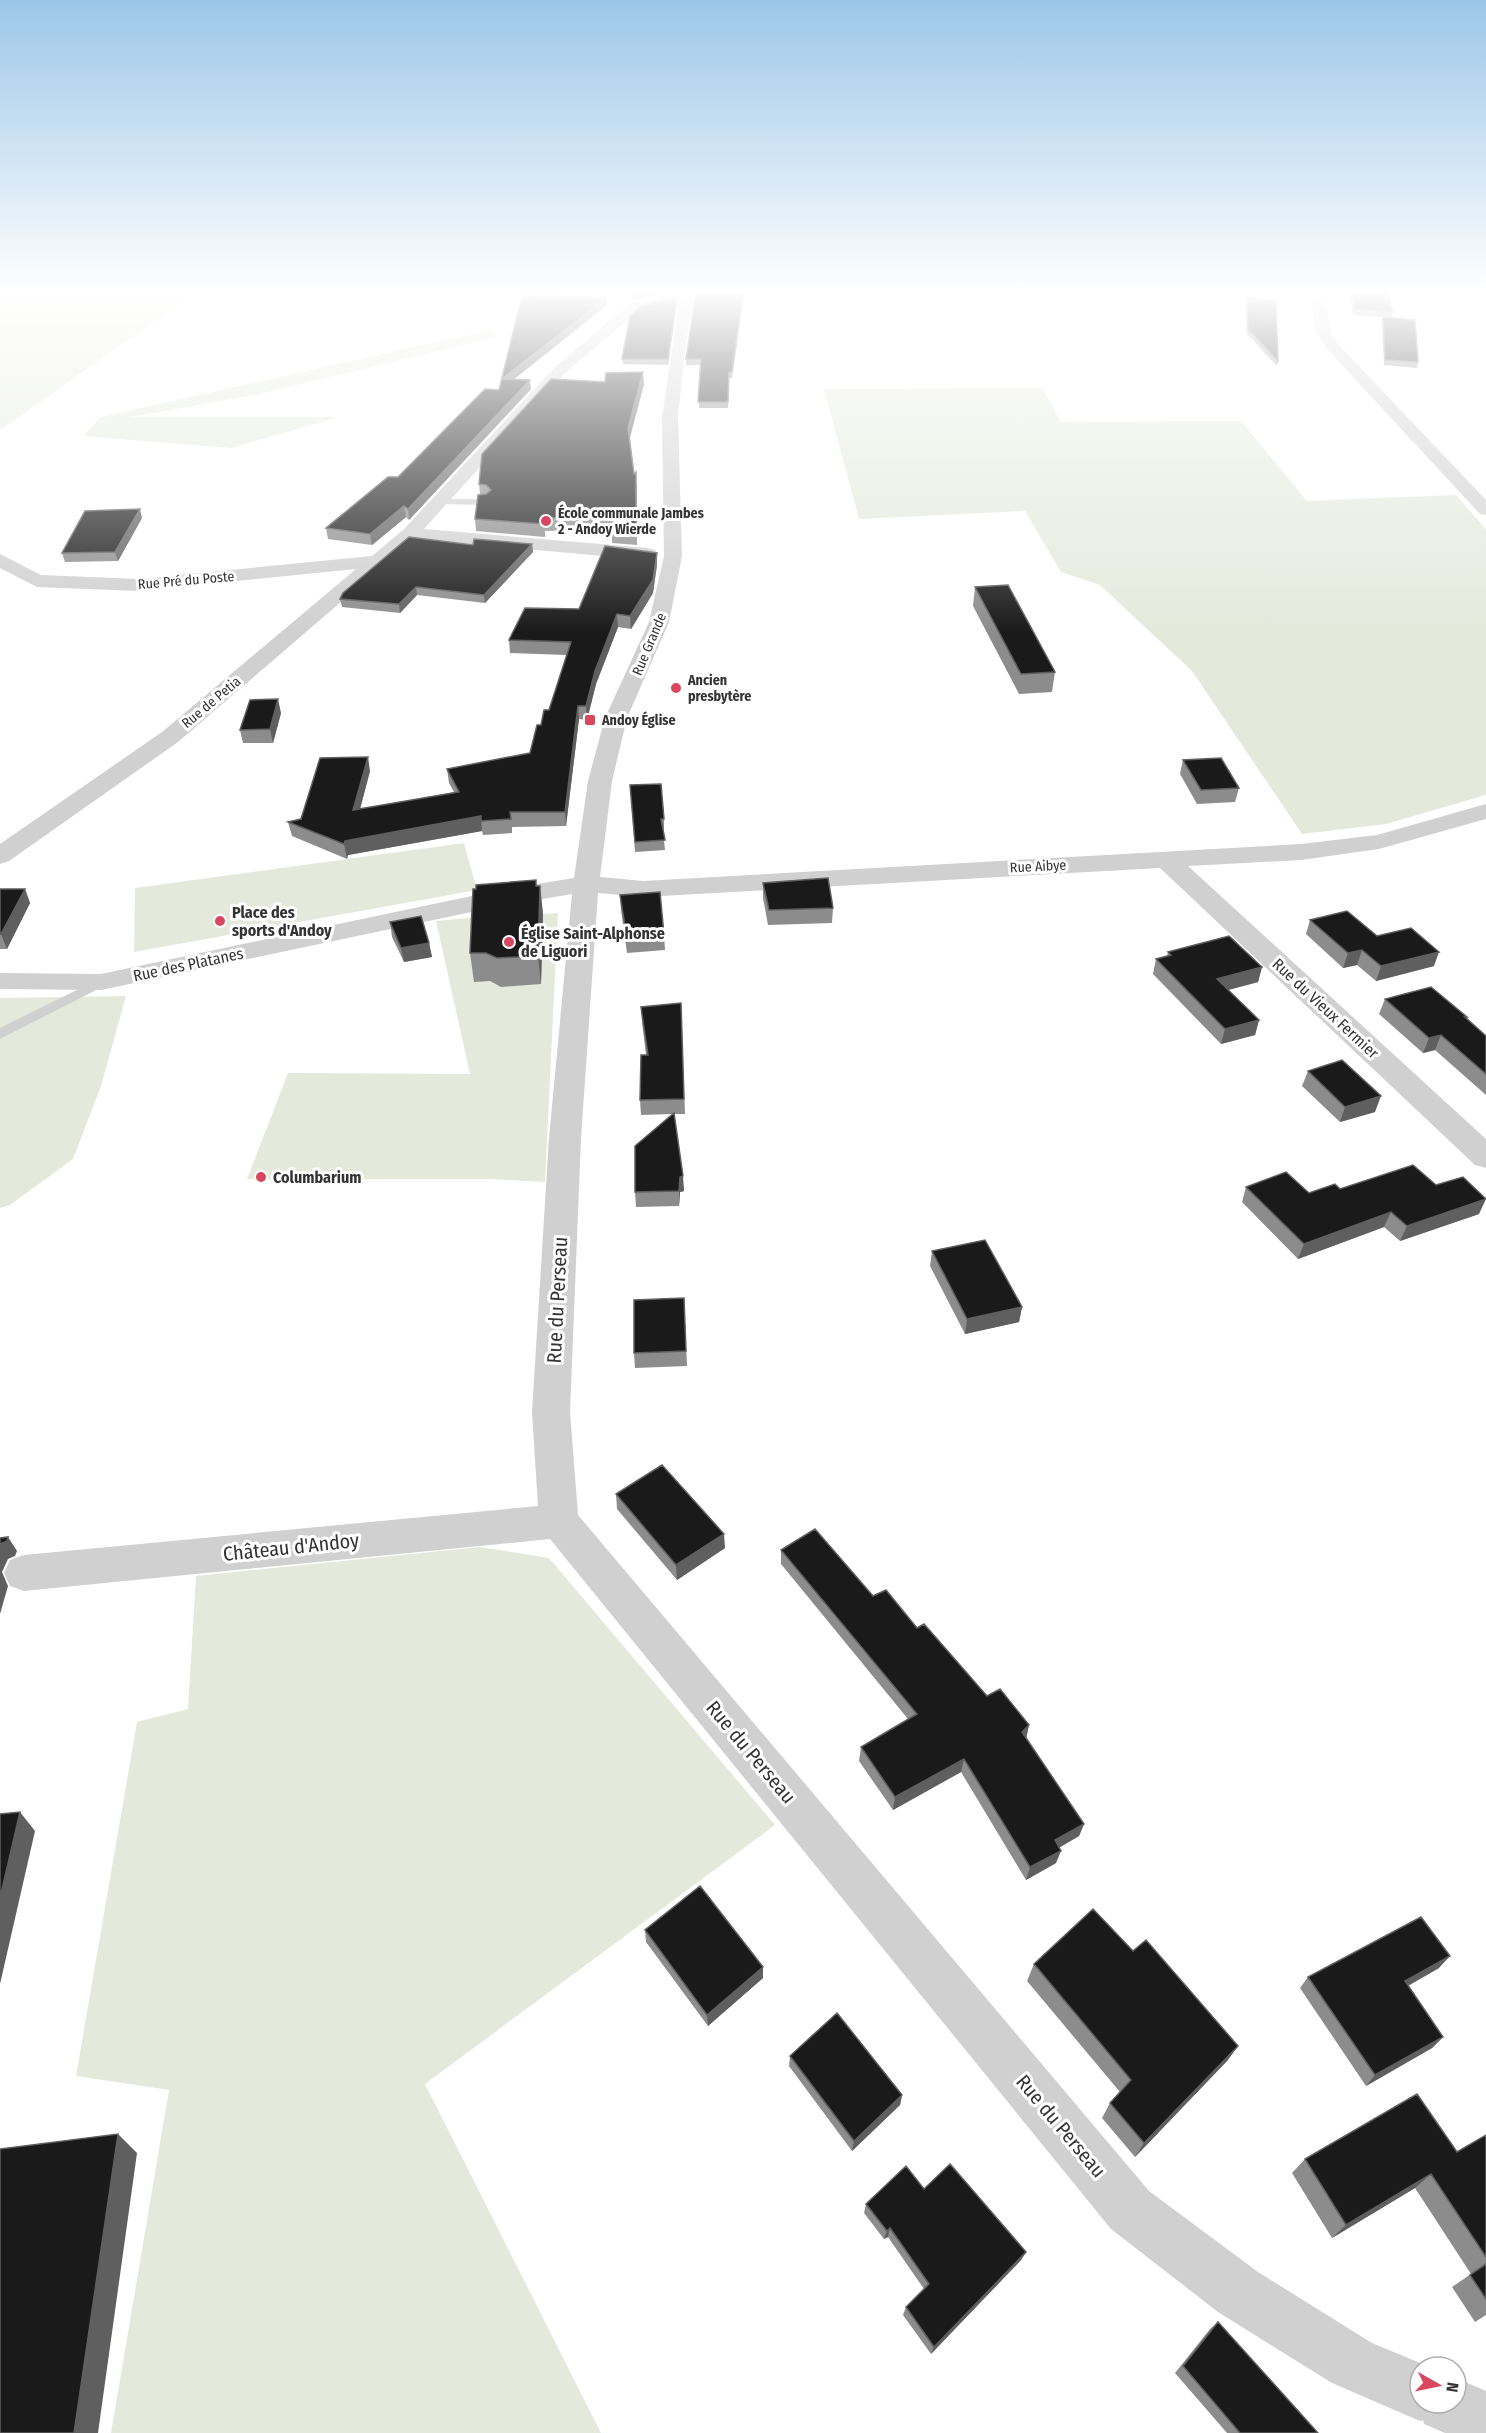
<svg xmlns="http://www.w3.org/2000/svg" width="1486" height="2433" font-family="'Fira Sans Condensed',sans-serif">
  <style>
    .green { fill: #e4e9dc }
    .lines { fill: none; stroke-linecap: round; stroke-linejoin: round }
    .lane { fill: #d0d0d0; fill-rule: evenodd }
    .street { fill: #d0d0d0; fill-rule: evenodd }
    .wall { fill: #8c8c8c }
    .shaded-wall { fill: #5f5f5f }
    .building { fill: #1a1a1a; stroke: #5f5f5f; stroke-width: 1.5 }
    .poi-dot { fill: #d8465f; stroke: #fff; stroke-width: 2 }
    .labels { text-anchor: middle; stroke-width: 6; stroke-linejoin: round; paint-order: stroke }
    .far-poi-label { font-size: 14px; font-weight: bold; fill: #333; stroke: #fff; text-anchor: start }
    .far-street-label { font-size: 14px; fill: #333; stroke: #fff }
    .poi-label { font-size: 16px; font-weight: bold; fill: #333; stroke: #fff; text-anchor: start }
    .street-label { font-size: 16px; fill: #333; stroke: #fff }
    .near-street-label { font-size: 20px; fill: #333; stroke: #fff }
  </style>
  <rect width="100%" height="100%" fill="#fff"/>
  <path class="green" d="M0,292H154L150,295L191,296L0,430Z
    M490,330L497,337L255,395L130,417H338L232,448L83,436L101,417Z
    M1042,388L1061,422L1241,421L1307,501L1456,495L1486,529V795L1386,824L1302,834L1192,671L1100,585L1061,572L1025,511L859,519L824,389Z
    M464,843L477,890L134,952L135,888Z
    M558,913L545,1182L490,1179H247L288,1073L470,1074L436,921L477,917L474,981H490L501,987L543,914Z
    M126,996L101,1086L73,1159L10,1205L0,1208V998Z
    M480,1547L549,1558L775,1825L425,2084L601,2433H111L169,2090L76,2076L137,1722L188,1709L196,1576Z"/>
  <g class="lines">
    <path class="lane" d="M439,499H486L490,502L486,505L436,504V500Z
      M101,978L108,982L106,985L0,1039V1028Z"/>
    <path class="street" d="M675,292H695L686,341L678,417L682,556L669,622L627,718L612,781L600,877L643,881L1301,844L1377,835L1486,804V819L1379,849L1301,860L1188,866L1486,1139V1168L1475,1165L1160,868L643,897L598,893L581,1138L570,1412L578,1515L1149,2191L1258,2272L1372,2343L1430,2367H1420V2403H1456V2378L1486,2391V2433H1445L1424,2424L1423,2420L1420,2421L1332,2383L1218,2312L1111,2229L550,1539L24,1591L10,1586L4,1573L10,1560L24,1555L538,1506L532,1412L549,1138L572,894L500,906L101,990L0,989V973L101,974L500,890L574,878L588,781L605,718L649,622L664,556L662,417L680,299L640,309L564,374L424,529L648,548L655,550L657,554L655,558L648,560L414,539L178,742L9,861L0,864V844L162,732L356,569L138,591L37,587L0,568V554L41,575L138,579L372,556L404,529L554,368L630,303Z
      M1310,292H1324L1330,332L1338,344L1486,500V515L1480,514L1328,350L1316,332Z"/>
  </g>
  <path class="wall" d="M1349,292H1388L1393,312L1392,318L1418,362L1417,368L1384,365L1382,323L1383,317L1353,315Z
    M607,297V305L514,379L531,389L409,520L406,517L372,545L328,539L326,528L398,477Z
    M677,297V302L668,365L623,364L622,359Z
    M1247,297L1278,361L1277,366L1247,334L1246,302Z
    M741,314L732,378H729L728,408H699L701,365H686V359Z
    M644,384L630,438L634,474L637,485V545L612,543V529L545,531V537L476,531L475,519L480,494L479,484Z
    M142,518L118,561L65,562L62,553Z
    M532,544L533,552L485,603L417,595L400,613L342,607L340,599L473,545Z
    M657,553V565L653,593L631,629L618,627L596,684L587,720L579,719L566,826L512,827V833L483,835L482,831L348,855L347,859L292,836L288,822L301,819L370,771L360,809L454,792L449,783L447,769L530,753L541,725L549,710L567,655L510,653L509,640L579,609Z
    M975,587L1055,672L1052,692L1019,694L973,606Z
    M281,713L273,743H243L240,730Z
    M1183,760L1239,788L1235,802L1197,804L1180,774Z
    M630,785L664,819V829L663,830L665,850L635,852Z
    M763,883L833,908L832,923L768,925L763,898Z
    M537,886H540L543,914L541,984L501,987L490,981L474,982L470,953Z
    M0,889H25L30,903L7,949H0Z
    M620,895L664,935L665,950L627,953L621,910Z
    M1310,920L1377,936L1434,966L1376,981L1357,965L1343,968L1306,934Z
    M390,922L429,943L432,957L404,962L392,937Z
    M1168,952L1262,967L1258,982L1228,990L1259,1020L1255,1035L1221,1044L1153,974L1156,959L1167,956Z
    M1385,999L1467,1017L1466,1019L1486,1036V1095L1435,1050L1423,1053L1379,1014Z
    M681,1003L685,1114H674L684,1191L680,1192L679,1206L636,1207L635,1192L673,1114L641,1115L640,1100L646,1055L642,1022L641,1007Z
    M1308,1071L1375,1112L1340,1122L1302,1086Z
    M1436,1185L1479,1214L1400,1241L1384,1227L1298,1259L1242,1202L1246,1187L1309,1193L1340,1189Z
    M932,1251L1022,1307L1019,1322L965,1334L930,1266Z
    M684,1298L687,1366L635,1368L634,1353Z
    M616,1494L725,1548L677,1580L617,1509Z
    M781,1550L873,1596L917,1628L987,1696L1029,1725L1026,1738L1084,1824L1079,1836L1059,1848L1056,1863L1026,1880L961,1772L893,1810L859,1761L861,1747L908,1719L781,1564Z
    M645,1930L763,1978L708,2026L646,1942Z
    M1034,1964L1238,2046L1227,2061L1135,2157L1102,2118L1110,2103L1120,2092L1027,1981Z
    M1439,1968L1408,1986L1443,2037L1432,2048L1366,2086L1300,1988L1308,1977Z
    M790,2056L902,2095L900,2105L852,2151L789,2066Z
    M1486,2135V2315L1475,2322L1452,2287L1471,2274L1415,2188L1332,2238L1292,2173L1305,2159L1457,2152Z
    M924,2189L1026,2252L1021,2260L931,2354L903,2315L906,2307L924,2289L888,2237L884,2239L864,2213L866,2204Z
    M1218,2322L1318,2433H1227L1175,2373L1210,2329Z"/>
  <path class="shaded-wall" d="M644,292H666L633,300V295Z
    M745,292H746L741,314L732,378L741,309Z
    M607,297V305L503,388L502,379Z
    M677,297V302L668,365V359Z
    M643,372L644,384L629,440L628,428Z
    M530,380L531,389L409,520L408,509Z
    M404,506L406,517L372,545L370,534Z
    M140,509L142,518L118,561L115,552Z
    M532,544L533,552L485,603L484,595Z
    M657,553V565L653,593L631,629L630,616Z
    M416,587L417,595L400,613L399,604Z
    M617,614L618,627L596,684L587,720L586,706L595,671Z
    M278,699L281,713L273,743L270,729Z
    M578,706L579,719L566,826L565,812Z
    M368,757L370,771L356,824L353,810Z
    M481,816L482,831L348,855L347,859L344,844L345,841Z
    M540,886L543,914L541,984L538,956Z
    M25,889L30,903L7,949L1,934Z
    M429,943L432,957L404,962L401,948Z
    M1362,950L1357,965L1343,968L1348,953Z
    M1439,952L1434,966L1376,981L1381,966Z
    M1262,967L1258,982L1213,994L1217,979Z
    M1259,1020L1255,1035L1221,1044L1225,1029Z
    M1441,1035L1435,1050L1423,1053L1429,1038Z
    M1381,1096L1375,1112L1340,1122L1345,1107Z
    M683,1176L684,1191L680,1192L679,1206V1191L680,1177Z
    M1486,1199L1479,1214L1400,1241L1407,1226Z
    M1391,1212L1384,1227L1298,1259L1304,1244Z
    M1022,1307L1019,1322L965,1334L967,1319Z
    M724,1534L725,1548L677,1580L676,1565Z
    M8,1537L17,1551L15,1556L8,1559L2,1572L8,1586L0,1614V1544Z
    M1029,1725L1026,1739L1022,1732Z
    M964,1759L961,1772L893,1810L895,1797Z
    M20,1812L35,1831L0,1984V1898Z
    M1084,1824L1079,1836L1051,1852L1055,1840Z
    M1061,1851L1056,1863L1026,1880L1030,1867Z
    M1450,1956L1439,1968L1395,1993L1405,1981Z
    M763,1967V1978L708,2026L707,2015Z
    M1443,2037L1432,2048L1366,2086L1375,2075Z
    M1238,2046L1227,2061L1135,2157L1144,2143Z
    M902,2095L900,2105L852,2151L854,2141Z
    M118,2134L137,2153L98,2433H74Z
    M1431,2174L1415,2188L1332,2238L1346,2225Z
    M890,2228L888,2237L884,2239L887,2231Z
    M1026,2252L1021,2260L931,2354L934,2347Z"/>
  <path class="building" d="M633,292H644L633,295Z
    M696,292H745L741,309L732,372H729L728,402H698L701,359H686Z
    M1352,292H1388L1393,312L1355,309Z
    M522,295L607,297L502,379L530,380L408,509L404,506L370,534L326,528L388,477H398L485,389L499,390Z
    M677,297L668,359H622L630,316L641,306Z
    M1247,297L1276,301L1278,361L1248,329Z
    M1383,317L1415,320L1418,362L1385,360Z
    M643,372L628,428L634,474L636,472V532L611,530L617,516L544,518V524L475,519L478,495L486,494L491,490L486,485L479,484L482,454L551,379L605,382L606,373Z
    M140,509L115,552L62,553L85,511Z
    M409,537L473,545L474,539L532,544L484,595L416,587L399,604L340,599L343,593Z
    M605,546L657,553L653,580L630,616L617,614L595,671L586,706H578L565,812H510L511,819L481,821V816L345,841L344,844L288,822L301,819L320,758L368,757L353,810L459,792L447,769L530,753L537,725H541L544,710H549L571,642L509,640L525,608L579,609Z
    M1008,585L1055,672L1021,674L975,587Z
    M278,699L270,729L240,730L250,700Z
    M1221,758L1239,788L1201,790L1183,760Z
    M661,784L664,819H661L665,840L635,842L630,785Z
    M828,878L833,908L769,910L763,883Z
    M536,880V886H540L538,956L497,958L486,953H470L473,889H476V885Z
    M0,889H25L1,934H0Z
    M660,892L664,935L627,938L620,895Z
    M1347,911L1377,936L1411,928L1439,952L1381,966L1362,950L1348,953L1310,920Z
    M421,916L429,943L401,948L390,922Z
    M1229,936L1262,967L1217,979L1259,1020L1225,1029L1156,959L1171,955L1168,952Z
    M1431,987L1467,1017H1465L1486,1036V1074L1441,1035L1429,1038L1385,999Z
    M681,1003L684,1099L640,1100L641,1055H648L641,1007Z
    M1342,1060L1381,1096L1345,1107L1308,1071Z
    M674,1113L683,1176L680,1177L679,1191L635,1192V1146Z
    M1413,1165L1436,1185L1463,1177L1486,1199L1407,1226L1391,1212L1304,1244L1246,1187L1286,1172L1309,1193L1335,1184L1340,1189Z
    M985,1240L1022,1307L967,1319L932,1251Z
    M684,1298L686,1351L634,1353V1300Z
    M662,1465L724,1534L676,1565L616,1494Z
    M815,1529L873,1596L886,1590L917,1628L924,1624L987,1696L1000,1689L1029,1725L1022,1732L1084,1824L1055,1840L1061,1851L1030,1867L964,1759L895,1797L861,1747L917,1714L781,1550Z
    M8,1537L7,1541L0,1544V1538Z
    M20,1812L0,1898V1814Z
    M700,1886L763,1967L707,2015L645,1930Z
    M1093,1909L1133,1951L1146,1940L1238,2046L1144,2143L1110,2103L1131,2080L1034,1964Z
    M1421,1917L1450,1956L1405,1981L1443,2037L1375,2075L1308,1977Z
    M837,2013L902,2095L854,2141L790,2056Z
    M1417,2094L1457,2152L1486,2135V2257L1431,2174L1346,2225L1305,2159Z
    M118,2134L74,2433H0V2149Z
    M950,2164L1026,2252L934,2347L906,2307L929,2284L890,2228L887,2231L866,2204L906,2166L924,2189Z
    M1486,2264V2299L1470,2275Z
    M1218,2322L1318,2433H1240L1183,2366Z"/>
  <linearGradient id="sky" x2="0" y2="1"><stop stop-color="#9cc6e8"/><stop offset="0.46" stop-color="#fff"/><stop offset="1" stop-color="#fff" stop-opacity="0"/></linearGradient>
  <rect width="1486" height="633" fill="url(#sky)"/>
  <g class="poi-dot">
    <circle cx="546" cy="521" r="6"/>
    <circle cx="676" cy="688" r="6"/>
    <rect x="584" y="714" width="12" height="12" rx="3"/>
    <circle cx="220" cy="921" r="6"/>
    <circle cx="509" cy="942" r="6"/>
    <circle cx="261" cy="1177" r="6"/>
  </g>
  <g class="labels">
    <g class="far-poi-label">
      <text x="558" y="518">École communale Jambes<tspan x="558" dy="16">2 - Andoy Wierde</tspan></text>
      <text x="688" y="685">Ancien<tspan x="688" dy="16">presbytère</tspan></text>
      <text x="602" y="725">Andoy Église</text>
    </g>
    <g class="far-street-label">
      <text transform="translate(186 580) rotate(-5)" y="5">Rue Pré du Poste</text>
      <text transform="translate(649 644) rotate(-67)" y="5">Rue Grande</text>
      <text transform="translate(211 702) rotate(-40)" y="5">Rue de Petia</text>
      <text transform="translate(1038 866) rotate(-3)" y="5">Rue Aibye</text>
    </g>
    <g class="poi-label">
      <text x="232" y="918">Place des<tspan x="232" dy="18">sports d'Andoy</tspan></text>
      <text x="521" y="939">Église Saint-Alphonse<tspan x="521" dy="18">de Liguori</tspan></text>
      <text x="273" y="1183">Columbarium</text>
    </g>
    <g class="street-label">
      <text transform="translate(188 964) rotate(-12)" y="6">Rue des Platanes</text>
      <text transform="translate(1326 1008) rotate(43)" y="6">Rue du Vieux Fermier</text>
    </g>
    <g class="near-street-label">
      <text transform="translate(557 1300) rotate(-87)" y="7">Rue du Perseau</text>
      <text transform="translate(291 1547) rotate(-6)" y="7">Château d'Andoy</text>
      <text transform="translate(751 1752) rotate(50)" y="7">Rue du Perseau</text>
      <text transform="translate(1061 2126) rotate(50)" y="7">Rue du Perseau</text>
    </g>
  </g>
  <g transform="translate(1438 2385) rotate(99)"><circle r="28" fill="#ffffff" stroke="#adadad" stroke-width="1.5"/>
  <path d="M0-4.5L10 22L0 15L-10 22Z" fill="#d8465f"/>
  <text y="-9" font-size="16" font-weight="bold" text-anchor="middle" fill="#333333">N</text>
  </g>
</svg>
